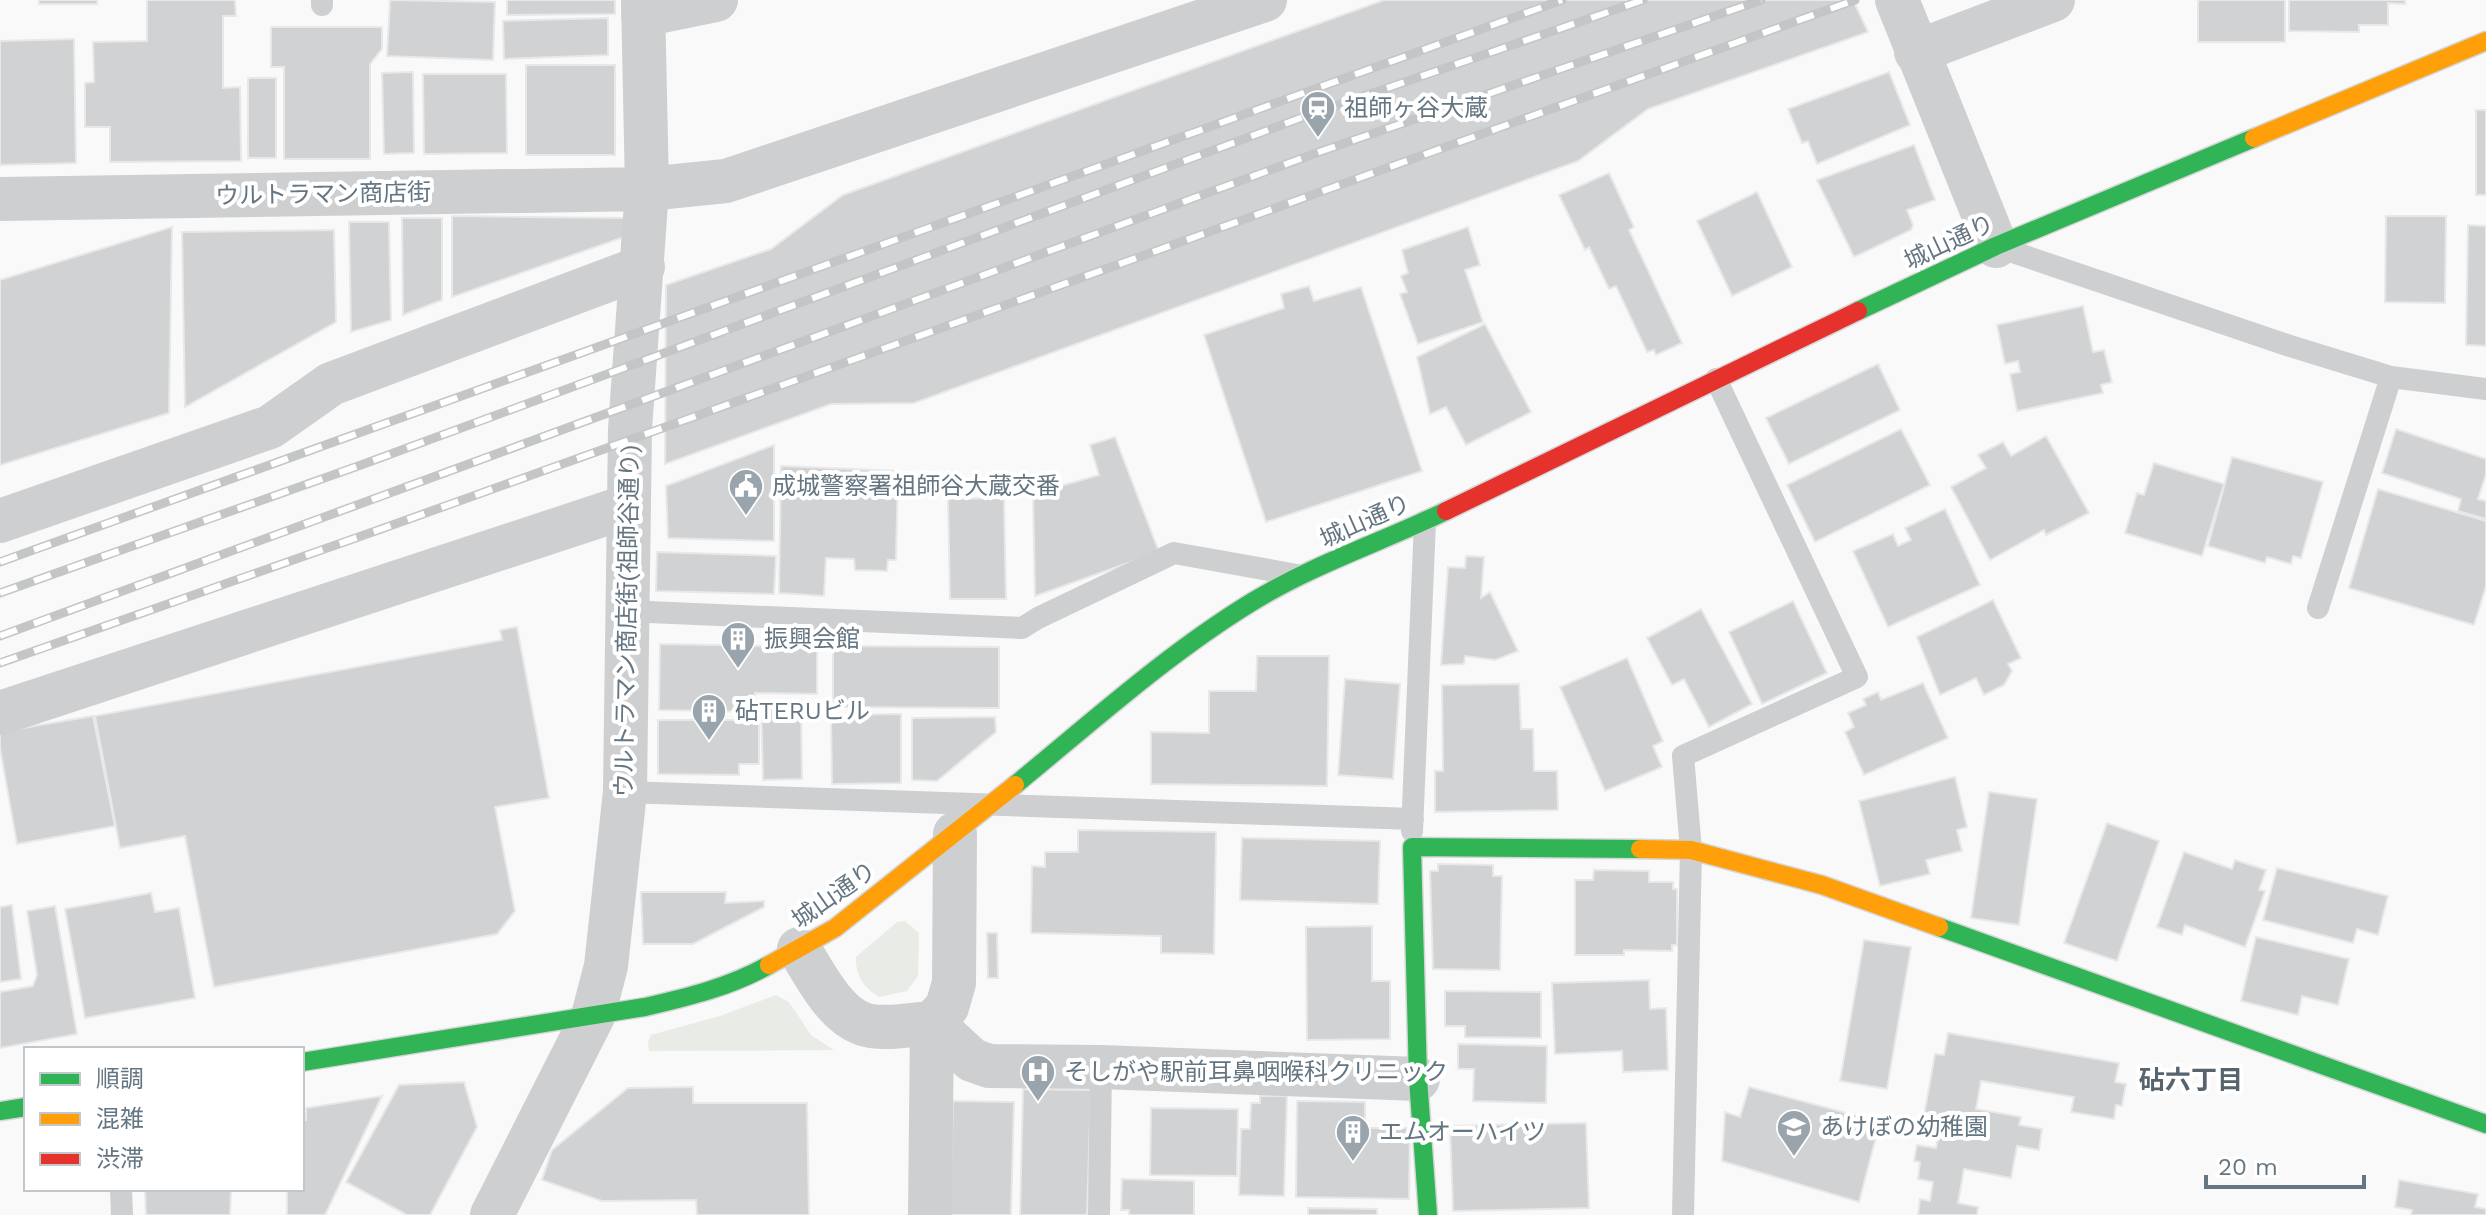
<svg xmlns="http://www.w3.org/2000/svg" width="2486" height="1215" font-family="'Work Sans','Noto Sans JP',sans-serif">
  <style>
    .green { fill: #e8ebe6 }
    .building { fill: #d0d2d3; stroke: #e8e8e8; stroke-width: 2 }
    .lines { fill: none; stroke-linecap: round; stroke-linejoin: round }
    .fast-casing { stroke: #d5d6d7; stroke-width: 21 }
    .slow-casing { stroke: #d5d6d7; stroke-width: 21 }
    .jam-casing { stroke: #d5d6d7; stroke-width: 21 }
    .lane { stroke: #cecfd0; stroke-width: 22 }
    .street { stroke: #cecfd0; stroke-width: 44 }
    .fast { stroke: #30b455; stroke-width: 18 }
    .slow { stroke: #ff9f0a; stroke-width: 18 }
    .jam { stroke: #e5322d; stroke-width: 18 }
    .rail-casing { stroke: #c3c5c6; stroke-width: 9 }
    .rail { stroke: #fff; stroke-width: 6; stroke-dasharray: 18; stroke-linecap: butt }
    .labels { text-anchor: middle; stroke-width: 8; stroke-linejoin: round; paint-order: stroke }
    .poi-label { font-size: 24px; fill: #657683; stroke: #fff; text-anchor: start }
    .street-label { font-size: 24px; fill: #657683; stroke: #fff }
    .neighbourhood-label { font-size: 26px; font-weight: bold; fill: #57646e; stroke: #fff }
  </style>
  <rect width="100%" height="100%" fill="#f9f9f9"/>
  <path class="green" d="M905,921L919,933L918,976L907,991L879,997C864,988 855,975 856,957L897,922Z
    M776,995L789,1002L811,1035L834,1050L649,1051L648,1042L651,1035L720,1016Z"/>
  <path class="building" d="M39,0H97V4H39Z
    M147,0H235L236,16H223V88L240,87L241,161L110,162V127H85V83L94,82L93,42L147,41Z
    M390,0L495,2L493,60L387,56Z
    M507,0H615V14L507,15Z
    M1384,0H1853L1868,32L1648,109L1578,161L914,403L831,404L665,464L666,285L771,249L843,195Z
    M2198,0H2285V42H2198Z
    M2289,0H2405V4L2388,3V25H2359V32L2289,31Z
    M608,18V55L504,59L503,21Z
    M271,27H382V49L370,64V159H284V67H271Z
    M74,39L76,163L0,165V41Z
    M526,65H615V155H526Z
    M413,72L414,153L384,154L382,73Z
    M1889,72L1910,125L1817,164L1808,141L1802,143L1788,109Z
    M423,74H506L507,153L424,154Z
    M248,78H276V158H248Z
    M2476,110H2486V195H2476Z
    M1914,145L1935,200L1907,210L1913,225L1911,230L1854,257L1817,180Z
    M1609,173L1634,227L1629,230L1682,343L1656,355L1654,350L1647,352L1616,286L1609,289L1589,247L1585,250L1559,195Z
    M1757,192L1792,267L1732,296L1697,221Z
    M452,216L624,218V237L452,297Z
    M2386,216H2446L2445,303L2385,302Z
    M402,218H442V300L403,315Z
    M349,222H389L391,320L351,332Z
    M2468,225L2486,226V346L2466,345Z
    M172,227L169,413L0,465V280Z
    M1468,227L1480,265L1465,270L1483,322L1418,344L1400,294L1407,292L1401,276L1408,273L1402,250Z
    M334,230L336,322L185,407L182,232Z
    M1309,286L1314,301L1361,287L1422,471L1266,522L1204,335L1284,308L1281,294Z
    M2083,306L2093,352L2104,350L2112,382L2101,385L2103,393L2017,411L2010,374L2020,372L2018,361L2005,364L1997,325Z
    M1485,324L1531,412L1466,445L1446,407L1430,414L1417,357Z
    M1878,364L1900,410L1789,464L1766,418Z
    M1901,429L1930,485L1815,542L1787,485Z
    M2396,429L2486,459V474L2478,499L2486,501V519L2458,511L2461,499L2382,473Z
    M2046,436L2089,513L2046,535L2044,530L1990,560L1951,487L1986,468L1978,455L2003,442L2011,456Z
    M1115,437L1159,552L1035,596L1033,494L1099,475L1090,445Z
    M774,445V541L668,538L666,486Z
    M2232,457L2323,482L2301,558L2293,556L2291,564L2267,557L2265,563L2208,546Z
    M2154,463L2224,484L2202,556L2125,533L2137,493L2144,495Z
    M781,466L898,471L896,560H888L887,571L855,570L854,559L826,558L824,596L779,593Z
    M2378,489L2486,521V586L2474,625L2349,588Z
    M1004,498L1006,599H950L948,499Z
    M1945,509L1980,585L1888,627L1853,551L1893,534L1898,546L1911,540L1905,528Z
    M657,552L776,556L774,594L656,591Z
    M1466,556L1484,557L1481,598L1490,592L1518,651L1495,660L1465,656L1464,664L1441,665L1448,567L1465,568Z
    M1993,600L2021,658L2008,664L2012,671L2004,685L1984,695L1976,678L1940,695L1917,637Z
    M1793,601L1827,673L1762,704L1729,632Z
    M1701,609L1752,704L1709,727L1684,679L1672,685L1647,638Z
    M517,627L549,798L495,807L515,911L497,934L214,987L185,836L120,848L95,716L502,640L500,630Z
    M660,644L817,647V694L755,693V712L659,710Z
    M833,646L999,647V708L833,707Z
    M1257,656H1329L1327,786L1151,784V732L1209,733V691H1256Z
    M1627,658L1663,741L1653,746L1662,767L1605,791L1560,687Z
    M1345,679L1400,684L1393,779L1338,775Z
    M1923,683L1948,738L1864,775L1845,732L1854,727L1848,713L1866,705L1863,699L1878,692L1881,700Z
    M1519,684L1521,729H1533L1534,771H1557L1558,810L1435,812V771H1443L1442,685Z
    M801,700L802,779L763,780L761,701Z
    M901,714V783L832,784L831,715Z
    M93,716L115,826L17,844L0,748V732Z
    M995,717L996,732L937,781L912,780V718Z
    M658,720H759V764H739V775L658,774Z
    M1955,777L1967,827L1957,830L1962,851L1926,860L1930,874L1880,886L1859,801Z
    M1989,792L2037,799L2019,925L1971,918Z
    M2107,823L2159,841L2117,961L2064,943Z
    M1078,830L1216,832L1214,954L1161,953V936L1031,933L1032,866L1045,867V852H1078Z
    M1242,838L1380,841L1378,904L1240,900Z
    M2184,852L2232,869L2235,860L2266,870L2259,890L2265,891L2245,947L2185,925L2182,935L2157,927Z
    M1438,864L1493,865V876H1502L1500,970L1433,969L1430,871H1438Z
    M2277,868L2388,896L2378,935L2357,929L2353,943L2263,920Z
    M1594,870L1649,871V882H1673V889H1677V945H1672V951L1624,950V955H1575V880H1593Z
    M641,892H726L725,903L764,901V907L693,944H643Z
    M151,893L155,912L179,908L195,998L85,1018L65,909Z
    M12,905L21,979L0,982V907Z
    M55,906L77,1034L0,1048V992L33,986L37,975L27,911Z
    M1372,926V981H1390V1039L1307,1040L1306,927Z
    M987,933H997L998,978H988Z
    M2256,937L2349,959L2338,1005L2302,996L2298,1015L2241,1001Z
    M1864,940L1911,947L1887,1089L1840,1081Z
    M1649,980L1650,1009L1666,1008L1668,1070L1623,1072L1622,1051L1555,1054L1552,983Z
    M1445,991L1541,992V1038L1465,1037V1026H1445Z
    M1948,1033L2119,1063L2115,1082L2126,1084L2122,1106L2116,1105L2114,1119L2071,1112L2074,1097L1981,1081L1976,1109L2021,1117L2019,1125L2042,1129L2039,1150L2017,1146L2011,1178L1964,1169L1958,1203L1978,1207L1977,1215H1918L1920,1199L1930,1201L1933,1182L1918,1179L1920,1162L1914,1161L1917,1145L1936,1148L1941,1124L1923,1121L1935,1054L1944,1055Z
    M1458,1044L1547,1046L1546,1103L1473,1101L1474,1069H1458Z
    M464,1082L477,1127L430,1215H407L346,1182L399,1085Z
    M693,1087V1103H807L809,1215H697L696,1200L602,1201L542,1180L552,1150L628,1088Z
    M1749,1087L1880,1122L1859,1202L1722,1161L1725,1112L1740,1117Z
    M1023,1089L1091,1090L1087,1215H1020Z
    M382,1096L325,1215H287V1189H302V1120H306V1108Z
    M1260,1096H1287L1284,1196L1239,1195L1241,1129H1250L1251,1103H1260Z
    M953,1101L1014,1102L1011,1215H950Z
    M1297,1101L1365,1102V1128H1410L1409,1199L1296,1197Z
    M1151,1108L1238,1109L1237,1176L1150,1175Z
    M1586,1123L1589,1208L1453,1211L1450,1126Z
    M1122,1179L1194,1181V1215H1129V1210H1121Z
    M2399,1180L2478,1194L2475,1207L2486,1209V1215H2411L2412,1210L2395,1207Z
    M145,1189H231L230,1215H146Z
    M1308,1208L1377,1209V1215H1308Z"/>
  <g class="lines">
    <g class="fast-casing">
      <path id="fast" d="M1858,311L1996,246L2254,138
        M1015,785C1092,722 1167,654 1252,602C1314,564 1382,542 1446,511
        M1939,927L2486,1124
        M302,1062L645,1007C688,997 730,987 769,965
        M0,1111L26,1107
        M1428,1215L1418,1079L1412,847L1640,849"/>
    </g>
    <g class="slow-casing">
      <path id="slow" d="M2254,138L2486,41
        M1640,849L1691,850L1822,885L1939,927
        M769,965L835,928L1015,785"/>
    </g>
    <g class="jam-casing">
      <path id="jam" d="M1446,511L1858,311"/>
    </g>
    <path class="lane" d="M322,5V0
      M2001,248L2290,346L2391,377L2486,389
      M2318,608L2391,377
      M626,611L1022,628L1038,618L1174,553L1297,575
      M625,792L1413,819
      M1412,831L1425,521
      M121,1189L122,1215
      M1099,1215L1101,1067
      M1683,1215L1691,850L1683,756L1857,677L1716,379"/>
    <path class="street" d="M1897,0L1996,246
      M643,15L716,0
      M1916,52L2053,0
      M0,199L647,189L726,181L1265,0
      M0,521L270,427L331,384L643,267
      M0,713L629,506
      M799,949C815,974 834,1014 863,1024C883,1031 911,1024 932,1023L947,1007L954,983L955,834
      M932,1023L972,1060L989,1066L1101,1067L1418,1079
      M492,1215L593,1016L606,966L625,792L630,429L647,189L643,0
      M930,1215L932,1023"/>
    <use href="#fast" class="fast"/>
    <use href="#slow" class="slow"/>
    <use href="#jam" class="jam"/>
    <g class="rail-casing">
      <path id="rail" d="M0,562L1562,0
        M0,593L361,465L1306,116L1643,0
        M0,636L1319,152L1761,0
        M0,663L384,528L1855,0"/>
    </g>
    <use href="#rail" class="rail"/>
  </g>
  <defs>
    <g id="station-pin" transform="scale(1.8)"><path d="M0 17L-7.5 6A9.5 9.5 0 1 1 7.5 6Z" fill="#99a4ac" stroke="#fff"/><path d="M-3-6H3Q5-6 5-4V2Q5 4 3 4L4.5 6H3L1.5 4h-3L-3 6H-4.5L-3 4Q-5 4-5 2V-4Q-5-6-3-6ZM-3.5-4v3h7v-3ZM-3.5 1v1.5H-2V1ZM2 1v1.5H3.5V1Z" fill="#fff"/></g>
    <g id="civic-pin" transform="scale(1.8)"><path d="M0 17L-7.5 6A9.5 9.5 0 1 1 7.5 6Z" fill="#99a4ac" stroke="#fff"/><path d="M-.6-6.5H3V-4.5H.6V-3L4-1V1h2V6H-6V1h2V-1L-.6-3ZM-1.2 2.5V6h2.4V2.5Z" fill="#fff"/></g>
    <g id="building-pin" transform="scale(1.8)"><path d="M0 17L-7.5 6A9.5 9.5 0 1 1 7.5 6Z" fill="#99a4ac" stroke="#fff"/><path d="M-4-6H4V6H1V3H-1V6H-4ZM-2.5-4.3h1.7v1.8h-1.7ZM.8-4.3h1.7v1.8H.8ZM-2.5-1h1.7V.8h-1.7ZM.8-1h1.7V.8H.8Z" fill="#fff"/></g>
    <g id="hospital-pin" transform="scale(1.8)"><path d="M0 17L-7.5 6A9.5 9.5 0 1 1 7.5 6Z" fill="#99a4ac" stroke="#fff"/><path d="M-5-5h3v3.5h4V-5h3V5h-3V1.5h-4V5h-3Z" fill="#fff"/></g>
    <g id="school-pin" transform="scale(1.8)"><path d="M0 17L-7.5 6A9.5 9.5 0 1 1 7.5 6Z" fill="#99a4ac" stroke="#fff"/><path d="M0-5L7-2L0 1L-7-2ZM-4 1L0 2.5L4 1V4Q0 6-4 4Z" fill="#fff"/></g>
  </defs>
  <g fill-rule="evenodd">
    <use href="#station-pin" x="1318" y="108"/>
    <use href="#civic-pin" x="746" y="486"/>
    <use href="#building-pin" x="738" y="639"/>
    <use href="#building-pin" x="709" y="711"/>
    <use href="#hospital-pin" x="1038" y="1072"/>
    <use href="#school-pin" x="1794" y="1127"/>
    <use href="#building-pin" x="1353" y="1132"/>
  </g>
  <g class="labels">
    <g class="poi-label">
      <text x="1344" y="116">祖師ヶ谷大蔵</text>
      <text x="772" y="494">成城警察署祖師谷大蔵交番</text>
      <text x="764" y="647">振興会館</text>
      <text x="735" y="719">砧TERUビル</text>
      <text x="1064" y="1080">そしがや駅前耳鼻咽喉科クリニック</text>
      <text x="1820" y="1135">あけぼの幼稚園</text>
      <text x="1379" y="1140">エムオーハイツ</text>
    </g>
    <g class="street-label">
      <text transform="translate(323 194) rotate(-1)" y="8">ウルトラマン商店街</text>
      <text transform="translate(1949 242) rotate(-25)" y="8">城山通り</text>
      <text transform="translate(1365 521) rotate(-24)" y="8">城山通り</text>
      <text transform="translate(627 621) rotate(-89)" y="8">ウルトラマン商店街(祖師谷通り)</text>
      <text transform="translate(834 895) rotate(-35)" y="8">城山通り</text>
    </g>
    <g class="neighbourhood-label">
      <text x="2191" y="1089">砧六丁目</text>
    </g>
  </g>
  <rect x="24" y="1047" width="280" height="144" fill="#ffffff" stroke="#c1c8cd" stroke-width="2"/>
  <rect x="40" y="1073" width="40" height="12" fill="#30b455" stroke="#c1c8cd" stroke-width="2"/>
  <text x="96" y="1087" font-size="24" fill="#657683">順調</text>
  <rect x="40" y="1113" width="40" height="12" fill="#ff9f0a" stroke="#c1c8cd" stroke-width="2"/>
  <text x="96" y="1127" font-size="24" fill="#657683">混雑</text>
  <rect x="40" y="1153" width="40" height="12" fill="#e5322d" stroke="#c1c8cd" stroke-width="2"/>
  <text x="96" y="1167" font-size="24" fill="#657683">渋滞</text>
  <path d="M2206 1175v12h158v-12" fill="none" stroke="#657683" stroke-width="4"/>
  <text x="2218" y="1175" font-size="24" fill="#657683" stroke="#ffffff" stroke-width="6" paint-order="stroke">20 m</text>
</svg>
